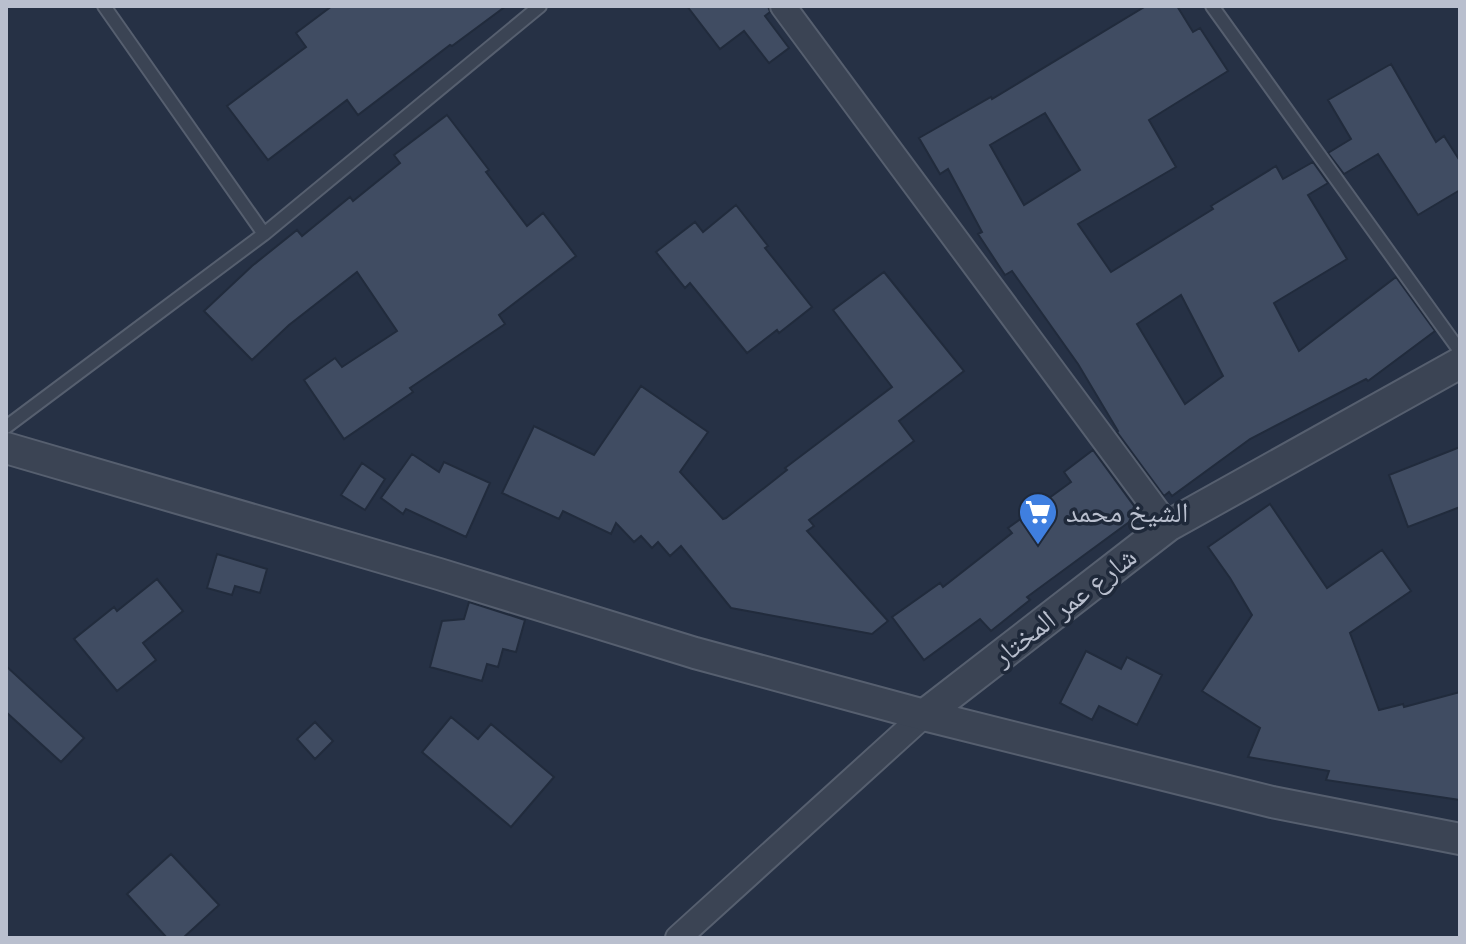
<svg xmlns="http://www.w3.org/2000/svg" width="1466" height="944" font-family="Cabin,'Noto Naskh Arabic',sans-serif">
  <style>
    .building { fill: #404c62; stroke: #212b3c; stroke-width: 2; fill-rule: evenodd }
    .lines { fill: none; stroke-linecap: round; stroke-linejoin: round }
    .service-casing { stroke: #565f6f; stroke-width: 16 }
    .minor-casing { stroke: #565f6f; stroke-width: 28 }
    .tertiary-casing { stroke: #565f6f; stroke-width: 34 }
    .service { stroke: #3b4454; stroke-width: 12 }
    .minor { stroke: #3b4454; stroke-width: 24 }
    .tertiary { stroke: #3b4454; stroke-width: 30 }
    .labels { text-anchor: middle; stroke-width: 7; stroke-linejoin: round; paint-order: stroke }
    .poi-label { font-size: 28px; fill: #b9bfce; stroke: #1f293a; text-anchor: start }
    .street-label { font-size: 28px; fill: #b9bfce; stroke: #1f293a }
  </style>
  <rect width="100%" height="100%" fill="#263145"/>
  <path class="building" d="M332,6H506L452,46L450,45L358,115L347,100L268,160L227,106L306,47L296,33Z
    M687,6H768L770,12L765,16L789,48L769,63L744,31L720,49Z
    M1146,6H1177L1193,32L1200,28L1228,71L1149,120L1176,167L1078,224L1111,272L1213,209L1211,206L1276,166L1283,179L1313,162L1328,183L1308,195L1347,259L1274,303L1299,351L1396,277L1435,331L1368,381L1366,379L1250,439L1172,496L1169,492L1164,496L1117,432L1118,431L1078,364L1012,271L1005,275L978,234L982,232L948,169L940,174L919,138L991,97L992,99ZM1045,113L1080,170L1024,205L990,145ZM1181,295L1223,376L1185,404L1137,324Z
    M1391,64L1436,142L1444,136L1460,161V190L1418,215L1378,154L1344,174L1328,153L1351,139L1328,100Z
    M447,115L489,170L486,172L527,226L543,213L576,256L499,315L505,324L410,388L413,392L344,439L304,380L335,358L342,367L397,331L357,272L289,325L252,360L204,311L252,266L297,230L302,236L350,197L353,201L400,163L394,155Z
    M736,205L768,246L765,248L812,307L779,333L777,330L747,353L690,283L685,288L656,252L695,222L703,232Z
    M884,272L964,371L899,421L914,441L809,520L814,526L807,531L888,621L872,634L731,608L681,546L670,556L658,542L652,548L641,536L634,542L616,523L611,534L563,511L559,519L502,493L534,426L594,455L641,386L708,432L680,472L723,519L726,518L787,470L785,468L892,387L833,310Z
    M1460,447V507L1408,527L1389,475Z
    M1093,450L1140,514L1027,597L1030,600L991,631L980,619L924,660L892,617L940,583L943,587L1012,533L1008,528L1071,482L1064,472Z
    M412,454L439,472L444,462L490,483L466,537L406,509L403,514L381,498Z
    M362,463L385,479L365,510L341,495Z
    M1270,504L1327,588L1382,550L1411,591L1350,633L1379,710L1403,704L1404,707L1460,692V800L1326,780L1329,771L1248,757L1260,728L1202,691L1252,615L1230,578L1208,547Z
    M217,554L267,569L260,593L235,586L232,595L207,588Z
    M157,579L183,611L143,643L156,660L117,691L74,639L114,607L117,611Z
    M469,602L525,620L516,652L503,649L498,667L487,664L482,681L430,667L442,621L464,619Z
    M1086,651L1121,669L1127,657L1162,675L1137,725L1099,706L1092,720L1060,703Z
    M6,666L84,738L61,762L6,712Z
    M451,717L478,739L491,724L554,777L511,827L422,752Z
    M315,722L333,741L315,759L297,739Z
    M171,854L219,905L183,938H167L127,894Z"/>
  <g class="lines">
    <g class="service-casing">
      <path id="service" d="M104,6L264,234
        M1212,6L1460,351
        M6,427L264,234L540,6"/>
    </g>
    <g class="minor-casing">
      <path id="minor" d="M783,6L1168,526
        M678,938L924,715"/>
    </g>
    <g class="tertiary-casing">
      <path id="tertiary" d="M6,448L439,574L695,653L924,715L1272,802L1460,839
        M924,715L1168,526L1460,363"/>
    </g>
    <use href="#service" class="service"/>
    <use href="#minor" class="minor"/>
    <use href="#tertiary" class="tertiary"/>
  </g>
  <defs>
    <g id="supermarket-pin" transform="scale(2)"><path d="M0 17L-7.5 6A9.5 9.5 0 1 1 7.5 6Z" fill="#3f7fe0" stroke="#1f293a"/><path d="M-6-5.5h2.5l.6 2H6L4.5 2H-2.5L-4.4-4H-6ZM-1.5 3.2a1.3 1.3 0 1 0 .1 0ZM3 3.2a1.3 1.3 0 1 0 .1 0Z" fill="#fff"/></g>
  </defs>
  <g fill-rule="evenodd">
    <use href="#supermarket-pin" x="1038" y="512"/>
  </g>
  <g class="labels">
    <g class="poi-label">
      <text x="1066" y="522">الشيخ محمد</text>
    </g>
    <g class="street-label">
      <text transform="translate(1064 606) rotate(-38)" y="10">شارع عمر المختار</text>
    </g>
  </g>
  <rect width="1466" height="944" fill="none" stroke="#b9bfce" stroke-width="16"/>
</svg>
